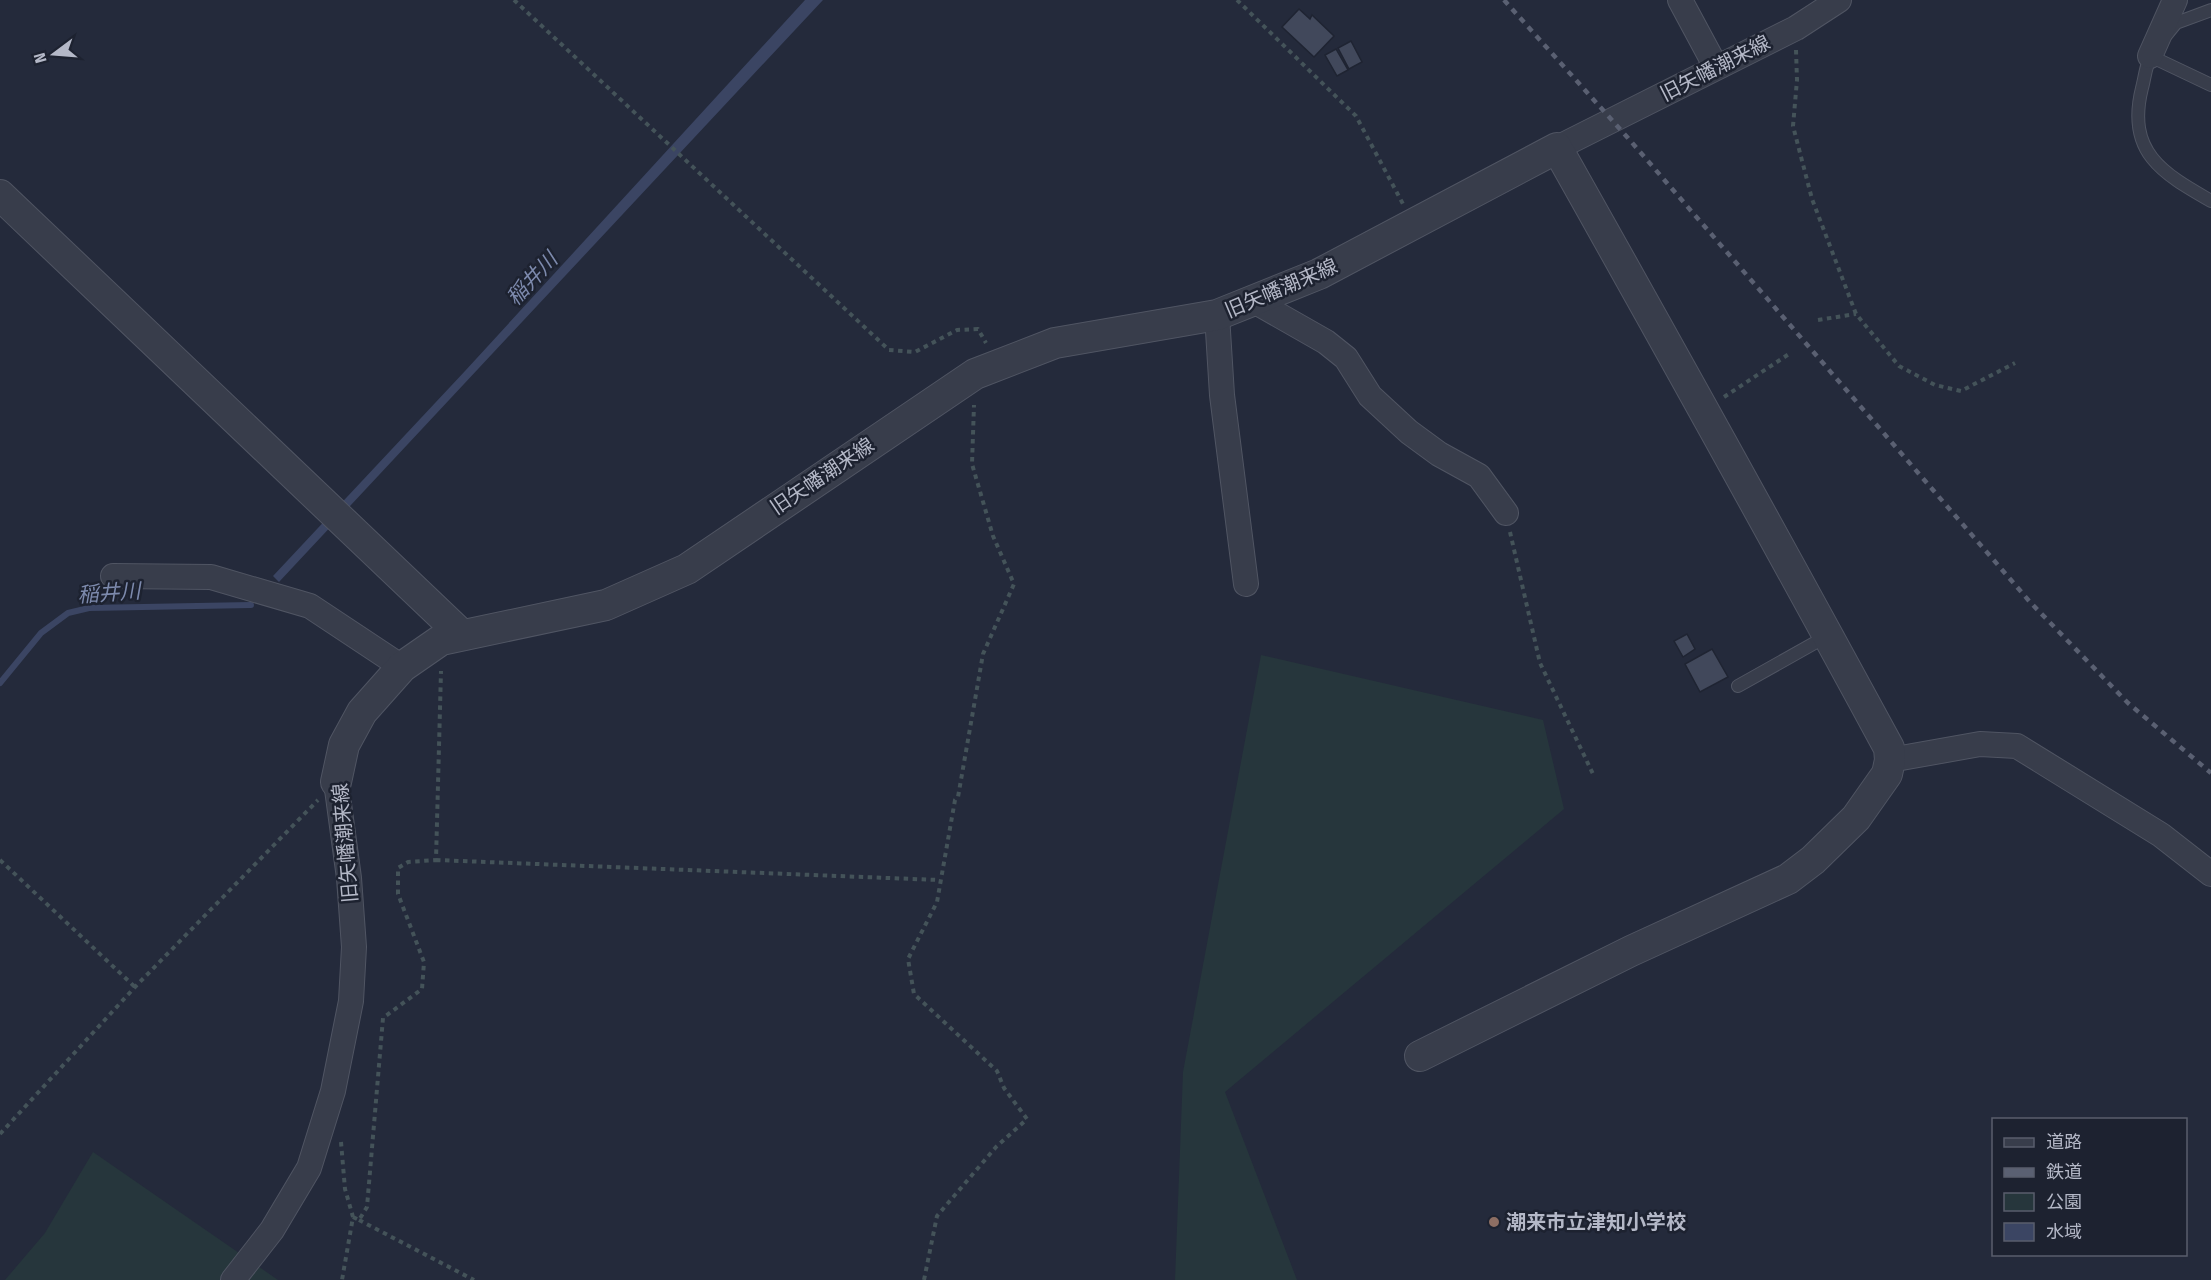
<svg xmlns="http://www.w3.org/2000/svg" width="2211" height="1280" font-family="'Fira Sans Condensed','Noto Sans JP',sans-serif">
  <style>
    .green { fill: #26363c }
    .water { fill: #3b4563 }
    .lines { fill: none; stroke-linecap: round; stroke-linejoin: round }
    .stream { stroke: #3b4563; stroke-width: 6 }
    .building { fill: #41485b; stroke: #1f2432; stroke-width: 1.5 }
    .service-casing { stroke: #505563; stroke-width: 14 }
    .minor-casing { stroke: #505563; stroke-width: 26 }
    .tertiary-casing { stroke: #505563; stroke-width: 32 }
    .path { stroke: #445359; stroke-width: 4; stroke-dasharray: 4.5 4.5; stroke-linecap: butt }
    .service { stroke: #383d4b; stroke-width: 12 }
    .minor { stroke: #383d4b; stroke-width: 24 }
    .tertiary { stroke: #383d4b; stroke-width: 30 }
    .rail { stroke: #5a6072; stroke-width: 4.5; stroke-dasharray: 6 6; stroke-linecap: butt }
    .education-dot { fill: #8d6e63; stroke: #1d2230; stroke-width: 2 }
    .labels { text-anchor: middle; stroke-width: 5; stroke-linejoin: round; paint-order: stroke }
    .street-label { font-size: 20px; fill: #b4b8c7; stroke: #1d2230 }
    .poi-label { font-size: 20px; font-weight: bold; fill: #b4b8c7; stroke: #1d2230; text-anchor: start }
    .water-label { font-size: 21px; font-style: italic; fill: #7d8aad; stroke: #1d2230 }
  </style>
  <rect width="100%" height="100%" fill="#242a3b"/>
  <path class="green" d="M1261,655L1543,720L1564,809L1225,1092L1297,1280H1175L1183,1072Z
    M93,1152L278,1280H5L45,1233Z"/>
  <path class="water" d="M805,0H823L279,582L273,576L465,371Z"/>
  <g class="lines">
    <path class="stream" d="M0,683L41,633L68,613L89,608L251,605"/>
  </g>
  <path class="building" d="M1299,9L1310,19L1312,15L1334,36L1314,57L1282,27Z
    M1351,41L1362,62L1349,69L1338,48Z
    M1336,49L1348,70L1337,76L1325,55Z
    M1687,634L1695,649L1683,657L1674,641Z
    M1712,649L1728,677L1700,692L1685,664Z"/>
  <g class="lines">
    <g class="service-casing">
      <path id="service" d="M2167,34L2176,23L2211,10
        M2153,53C2146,62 2145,77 2142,88C2126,152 2162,173 2211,201
        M2150,56L2211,85
        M1738,686L1827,636"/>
    </g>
    <g class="minor-casing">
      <path id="minor" d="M1680,0L1716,67
        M2150,56L2175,0
        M1557,148L1796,28L1839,0
        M1254,301L1326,342L1346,358L1370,396L1409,432L1439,454L1479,476L1506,513
        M1217,315L1222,395L1246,584
        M113,576L211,577L310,606L402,667
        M1890,760L1980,744L2017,746L2161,835L2211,874
        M233,1280L272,1230L309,1168L333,1091L351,1001L354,947L349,878L336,782"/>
    </g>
    <g class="tertiary-casing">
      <path id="tertiary" d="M0,195L461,634
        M336,782L344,745L362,712L402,667L441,640L606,605L687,569L975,374L1055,343L1217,315L1319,274L1557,148C1669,347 1780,547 1889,748L1890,760L1887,774L1856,818L1813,860L1788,879L1631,951L1420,1056"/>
    </g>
    <path class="path" d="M514,0L889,350L915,352L957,330L978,329L986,343
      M1237,0L1356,116L1403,204
      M1796,50L1797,80L1793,126L1812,199L1856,314L1899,366L1935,385L1961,391L2015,363
      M1818,320L1856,314
      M1724,397L1789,354
      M1510,532L1540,663L1593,774
      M0,860L135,987
      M436,860L939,880
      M0,1134L135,987L318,800
      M341,1142L345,1189L353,1217L342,1280
      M353,1217L359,1220L367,1207L383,1018L422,989L424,962L398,894V868L408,862L436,860L441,671
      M359,1220L474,1280
      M924,1280L937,1216L996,1147L1027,1119L1004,1088L997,1071L914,994L908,959L937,902L955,800L958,797L983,654L1014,584L993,536L972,464L974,405"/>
    <use href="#service" class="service"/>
    <use href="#minor" class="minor"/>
    <use href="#tertiary" class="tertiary"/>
    <path class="rail" d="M1504,0L1628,138L2030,602L2128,703L2211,773"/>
  </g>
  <circle class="education-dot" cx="1494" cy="1222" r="6"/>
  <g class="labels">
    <g class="street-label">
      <text transform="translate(1715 68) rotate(-27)" y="7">旧矢幡潮来線</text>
      <text transform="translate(1281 288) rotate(-23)" y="7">旧矢幡潮来線</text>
      <text transform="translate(822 476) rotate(-34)" y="7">旧矢幡潮来線</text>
      <text transform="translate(345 843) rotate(-95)" y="7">旧矢幡潮来線</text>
    </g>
    <g class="poi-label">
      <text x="1506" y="1229">潮来市立津知小学校</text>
    </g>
    <g class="water-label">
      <text transform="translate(532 279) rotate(-47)" y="7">稲井川</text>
      <text transform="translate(109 593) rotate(-4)" y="7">稲井川</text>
    </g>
  </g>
  <rect x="1992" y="1118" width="195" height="138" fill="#1d2230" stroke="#595e6c" stroke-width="1.5"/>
  <rect x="2004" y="1138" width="30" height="9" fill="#383d4b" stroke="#595e6c" stroke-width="1.5"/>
  <text x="2046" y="1148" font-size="18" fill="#b4b8c7">道路</text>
  <rect x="2004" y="1168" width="30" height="9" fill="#5a6072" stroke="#595e6c" stroke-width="1.5"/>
  <text x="2046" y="1178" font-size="18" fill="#b4b8c7">鉄道</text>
  <rect x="2004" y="1193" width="30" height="18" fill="#26363c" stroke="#595e6c" stroke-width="1.5"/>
  <text x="2046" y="1208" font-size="18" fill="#b4b8c7">公園</text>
  <rect x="2004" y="1223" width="30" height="18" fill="#3b4563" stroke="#595e6c" stroke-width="1.5"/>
  <text x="2046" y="1238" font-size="18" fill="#b4b8c7">水域</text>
  <g transform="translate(54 54) rotate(254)" stroke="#1d2230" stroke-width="4.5" paint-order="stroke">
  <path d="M0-4.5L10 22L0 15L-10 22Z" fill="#b4b8c7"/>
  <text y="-9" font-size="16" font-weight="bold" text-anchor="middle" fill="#b4b8c7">N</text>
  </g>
</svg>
